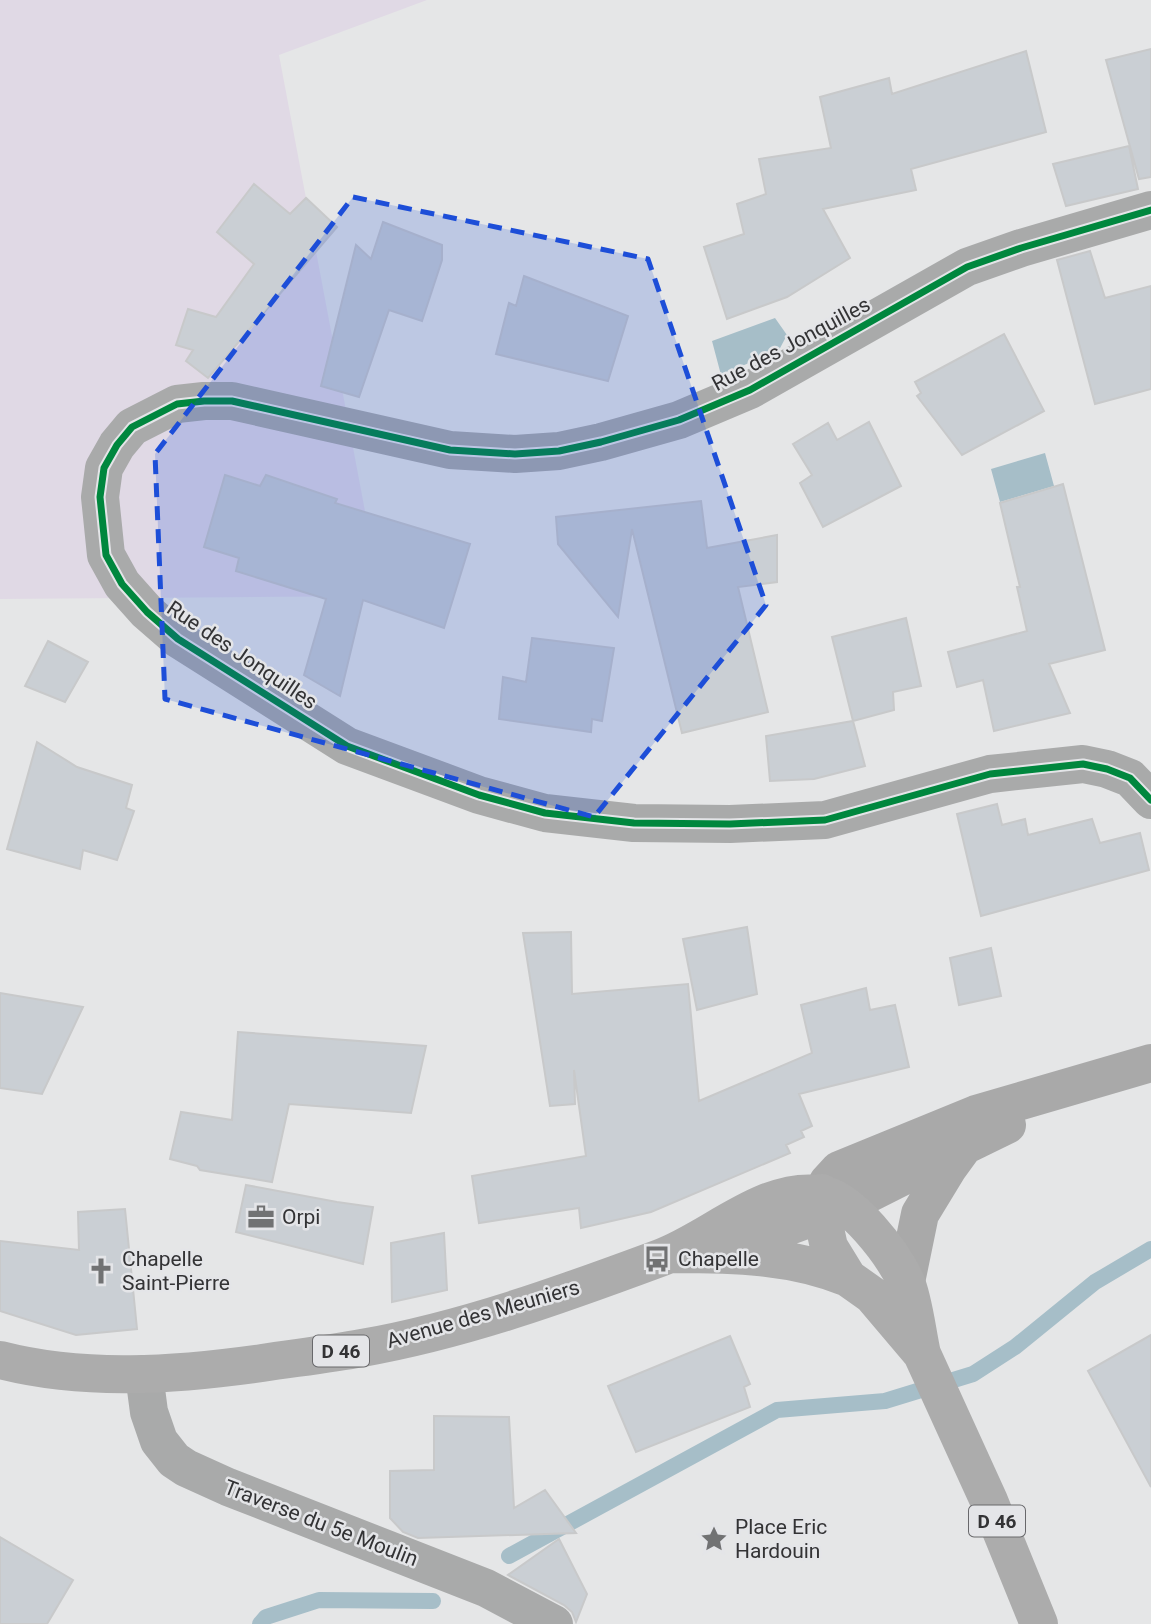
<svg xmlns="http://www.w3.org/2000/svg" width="1151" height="1624" font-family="Roboto,sans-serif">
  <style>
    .green { fill: #e0d9e5 }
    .water { fill: #a6bec8 }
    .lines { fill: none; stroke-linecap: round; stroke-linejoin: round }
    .stream { stroke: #a6bec8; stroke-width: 16 }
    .building { fill: #cacfd4; stroke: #c8c9ca; stroke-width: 2 }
    .street { stroke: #a9aaaa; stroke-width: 38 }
    .secondary { stroke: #a9a9a9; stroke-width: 38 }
    .primary { stroke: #acacac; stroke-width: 38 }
    .cycleway-casing { stroke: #e4e5e8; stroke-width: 11 }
    .cycleway { stroke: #00873e; stroke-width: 7 }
    .marked { fill: #1d4ed8; fill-opacity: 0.2; stroke: #1d4ed8; stroke-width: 5; stroke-dasharray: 14 9; stroke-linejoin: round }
    .labels { text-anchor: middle; stroke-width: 5; stroke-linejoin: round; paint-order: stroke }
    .shield { fill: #e4e5e8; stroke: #68686b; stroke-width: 2 }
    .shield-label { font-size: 19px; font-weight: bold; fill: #333335 }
    .street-label { font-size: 21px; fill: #333335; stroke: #e4e5e8 }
    .poi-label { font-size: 21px; fill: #333335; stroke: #e4e5e8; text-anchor: start }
  </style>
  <rect width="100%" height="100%" fill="#e5e6e7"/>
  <path class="green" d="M0,0H427L279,55L381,596L0,599Z"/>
  <path class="water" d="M775,318L787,335L779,350L721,375L712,341Z
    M1045,453L1054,486L1000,502L991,469Z"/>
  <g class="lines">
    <path class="stream" d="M509,1556L777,1410L885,1401L973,1374L1015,1347L1095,1282L1151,1249
      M260,1624L266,1617L319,1600L433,1601"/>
  </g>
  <path class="building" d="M1151,49V177L1139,179L1106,60Z
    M1026,51L1046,132L911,169L916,190L823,209L850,258L787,297L727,319L704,247L744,234L737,204L766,194L759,159L831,148L820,97L889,78L892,94Z
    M1129,146L1138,189L1066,206L1053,164Z
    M254,184L290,214L306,198L337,227L208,378L186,361L193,350L176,345L188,309L216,317L254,264L217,232Z
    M383,222L442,245V260L422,321L389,310L359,397L321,386L356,245L371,259Z
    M1090,251L1105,298L1151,286V389L1095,404L1057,260Z
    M524,276L628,316L608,381L496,354L509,303L516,306Z
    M1004,334L1044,411L962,455L917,396L921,393L915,382Z
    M869,422L901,486L823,527L800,483L812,475L793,444L828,423L837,440Z
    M225,475L260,486L266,475L337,499L335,503L470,544L444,628L363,600L340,696L304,675L326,599L236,571L239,558L204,547Z
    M1063,484L1105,650L1049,664L1070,713L994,731L983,680L957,687L948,652L1027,631L1017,587H1020L1000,503Z
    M701,501L707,548L777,535V582L738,587L768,712L682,733L632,529L618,617L558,544L556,517Z
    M906,618L921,686L893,692L894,710L853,721L832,637Z
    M532,638L614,648L602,721L592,719L591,732L499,719L503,677L526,682Z
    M48,641L88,662L65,702L25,686Z
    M853,721L865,766L814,779L770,781L766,736Z
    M37,742L77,767L132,785L126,808L134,811L117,860L83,850L80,869L7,849Z
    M997,804L1002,825L1025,819L1028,835L1092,819L1100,843L1140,833L1149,870L981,916L957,814Z
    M747,927L757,994L697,1010L683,939Z
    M571,932L572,994L688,984L699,1101L812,1053L801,1005L866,988L870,1010L895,1005L909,1067L799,1094L812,1126L801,1131L804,1137L786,1145L790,1153L651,1212L581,1228L579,1208L479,1223L472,1176L586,1156L574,1070L575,1104L550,1106L523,933Z
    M991,948L1001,996L959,1005L950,958Z
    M0,993L83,1007L42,1094L0,1088Z
    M238,1032L426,1046L411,1113L289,1104L272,1182L200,1170L197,1166L170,1159L181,1112L232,1120Z
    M246,1185L337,1202L373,1207L363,1264L236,1232Z
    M125,1209L137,1329L76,1335L0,1311V1241L79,1250L78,1212Z
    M444,1233L447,1290L392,1302L391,1243Z
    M1151,1335V1487L1088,1371Z
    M730,1336L750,1384L744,1387L750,1407L636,1452L608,1386Z
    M434,1416L509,1417L514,1508L545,1490L576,1533L418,1538L403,1532L390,1518V1471L434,1470Z
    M0,1537L73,1580L47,1624H0Z
    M559,1539L587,1594L576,1622L572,1612L564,1605L508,1575Z"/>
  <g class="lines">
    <path class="street" d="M1151,210L1021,248L967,267L750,390L679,420L601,442L559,451L515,454L450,450L232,401H204L177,404L132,427L117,445L104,468L100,497L106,555L122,584L147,612L178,639L347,746L479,795L545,813L634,823L730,824L825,820L990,774L1083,764L1107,769L1130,778L1151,800
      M144,1374L149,1412L159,1441L174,1460L186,1468L228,1487L486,1588L554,1624"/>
    <path class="secondary" d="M822,1193L828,1182L839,1170L976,1114L1151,1063
      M844,1206L961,1147
      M906,1282L920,1214L948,1168L964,1146L1007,1125"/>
    <path class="primary" d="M822,1193V1215L829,1247L848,1278L872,1295L922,1354L989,1501L1039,1624
      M724,1250L844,1206
      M672,1254C732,1254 792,1255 848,1278
      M0,1360C85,1382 176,1375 262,1363C295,1358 329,1354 362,1348C464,1330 563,1294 660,1258C710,1240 763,1187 819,1194C851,1197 893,1254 906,1282C914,1301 917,1332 922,1354"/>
    <g class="cycleway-casing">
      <path id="cycleway" d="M1151,210L1021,248L967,267L750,390L679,420L601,442L559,451L515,454L450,450L232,401H204L177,404L132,427L117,445L104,468L100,497L106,555L122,584L147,612L178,639L347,746L479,795L545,813L634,823L730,824L825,820L990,774L1083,764L1107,769L1130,778L1151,800"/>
    </g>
    <use href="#cycleway" class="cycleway"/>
  </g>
  <path class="marked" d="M353,197L648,259L766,605L594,817L165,699L155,454Z"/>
  <defs>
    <g id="office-bare" transform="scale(2.1)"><path d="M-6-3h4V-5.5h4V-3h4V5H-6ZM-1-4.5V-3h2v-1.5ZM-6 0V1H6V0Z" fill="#717273" stroke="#e4e5e8" stroke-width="2.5" paint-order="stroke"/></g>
    <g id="bus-bare" transform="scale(2.1)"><path d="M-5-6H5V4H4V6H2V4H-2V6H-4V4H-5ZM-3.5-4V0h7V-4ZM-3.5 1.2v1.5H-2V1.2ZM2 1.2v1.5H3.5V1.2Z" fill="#717273" stroke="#e4e5e8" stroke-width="2.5" paint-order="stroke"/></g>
    <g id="church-bare" transform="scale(2.1)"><path d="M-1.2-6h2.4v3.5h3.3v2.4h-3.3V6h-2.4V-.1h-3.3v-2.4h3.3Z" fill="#717273" stroke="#e4e5e8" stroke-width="2.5" paint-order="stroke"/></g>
    <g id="sight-bare" transform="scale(2.1)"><path d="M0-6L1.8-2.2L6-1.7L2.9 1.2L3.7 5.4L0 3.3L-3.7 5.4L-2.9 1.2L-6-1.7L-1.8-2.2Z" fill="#717273" stroke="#e4e5e8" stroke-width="2.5" paint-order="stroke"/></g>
  </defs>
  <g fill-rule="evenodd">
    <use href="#office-bare" x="261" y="1217"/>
    <use href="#bus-bare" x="657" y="1259"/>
    <use href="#church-bare" x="101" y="1271"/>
    <use href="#sight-bare" x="714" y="1539"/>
  </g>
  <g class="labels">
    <g class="shield">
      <rect x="313" y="1335.5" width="56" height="31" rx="5"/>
      <rect x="969" y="1505.5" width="56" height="31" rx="5"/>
    </g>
    <g class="shield-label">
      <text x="341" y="1358">D 46</text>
      <text x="997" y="1528">D 46</text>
    </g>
    <g class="street-label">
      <text transform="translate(791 344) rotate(-28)" y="7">Rue des Jonquilles</text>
      <text transform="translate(242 655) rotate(34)" y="7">Rue des Jonquilles</text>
      <text transform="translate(483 1314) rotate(-16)" y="7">Avenue des Meuniers</text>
      <text transform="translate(321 1523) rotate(21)" y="7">Traverse du 5e Moulin</text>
    </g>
    <g class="poi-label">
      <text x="282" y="1224">Orpi</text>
      <text x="122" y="1266">Chapelle<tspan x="122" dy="24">Saint-Pierre</tspan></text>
      <text x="678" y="1266">Chapelle</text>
      <text x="735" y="1534">Place Eric<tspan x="735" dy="24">Hardouin</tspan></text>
    </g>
  </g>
</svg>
